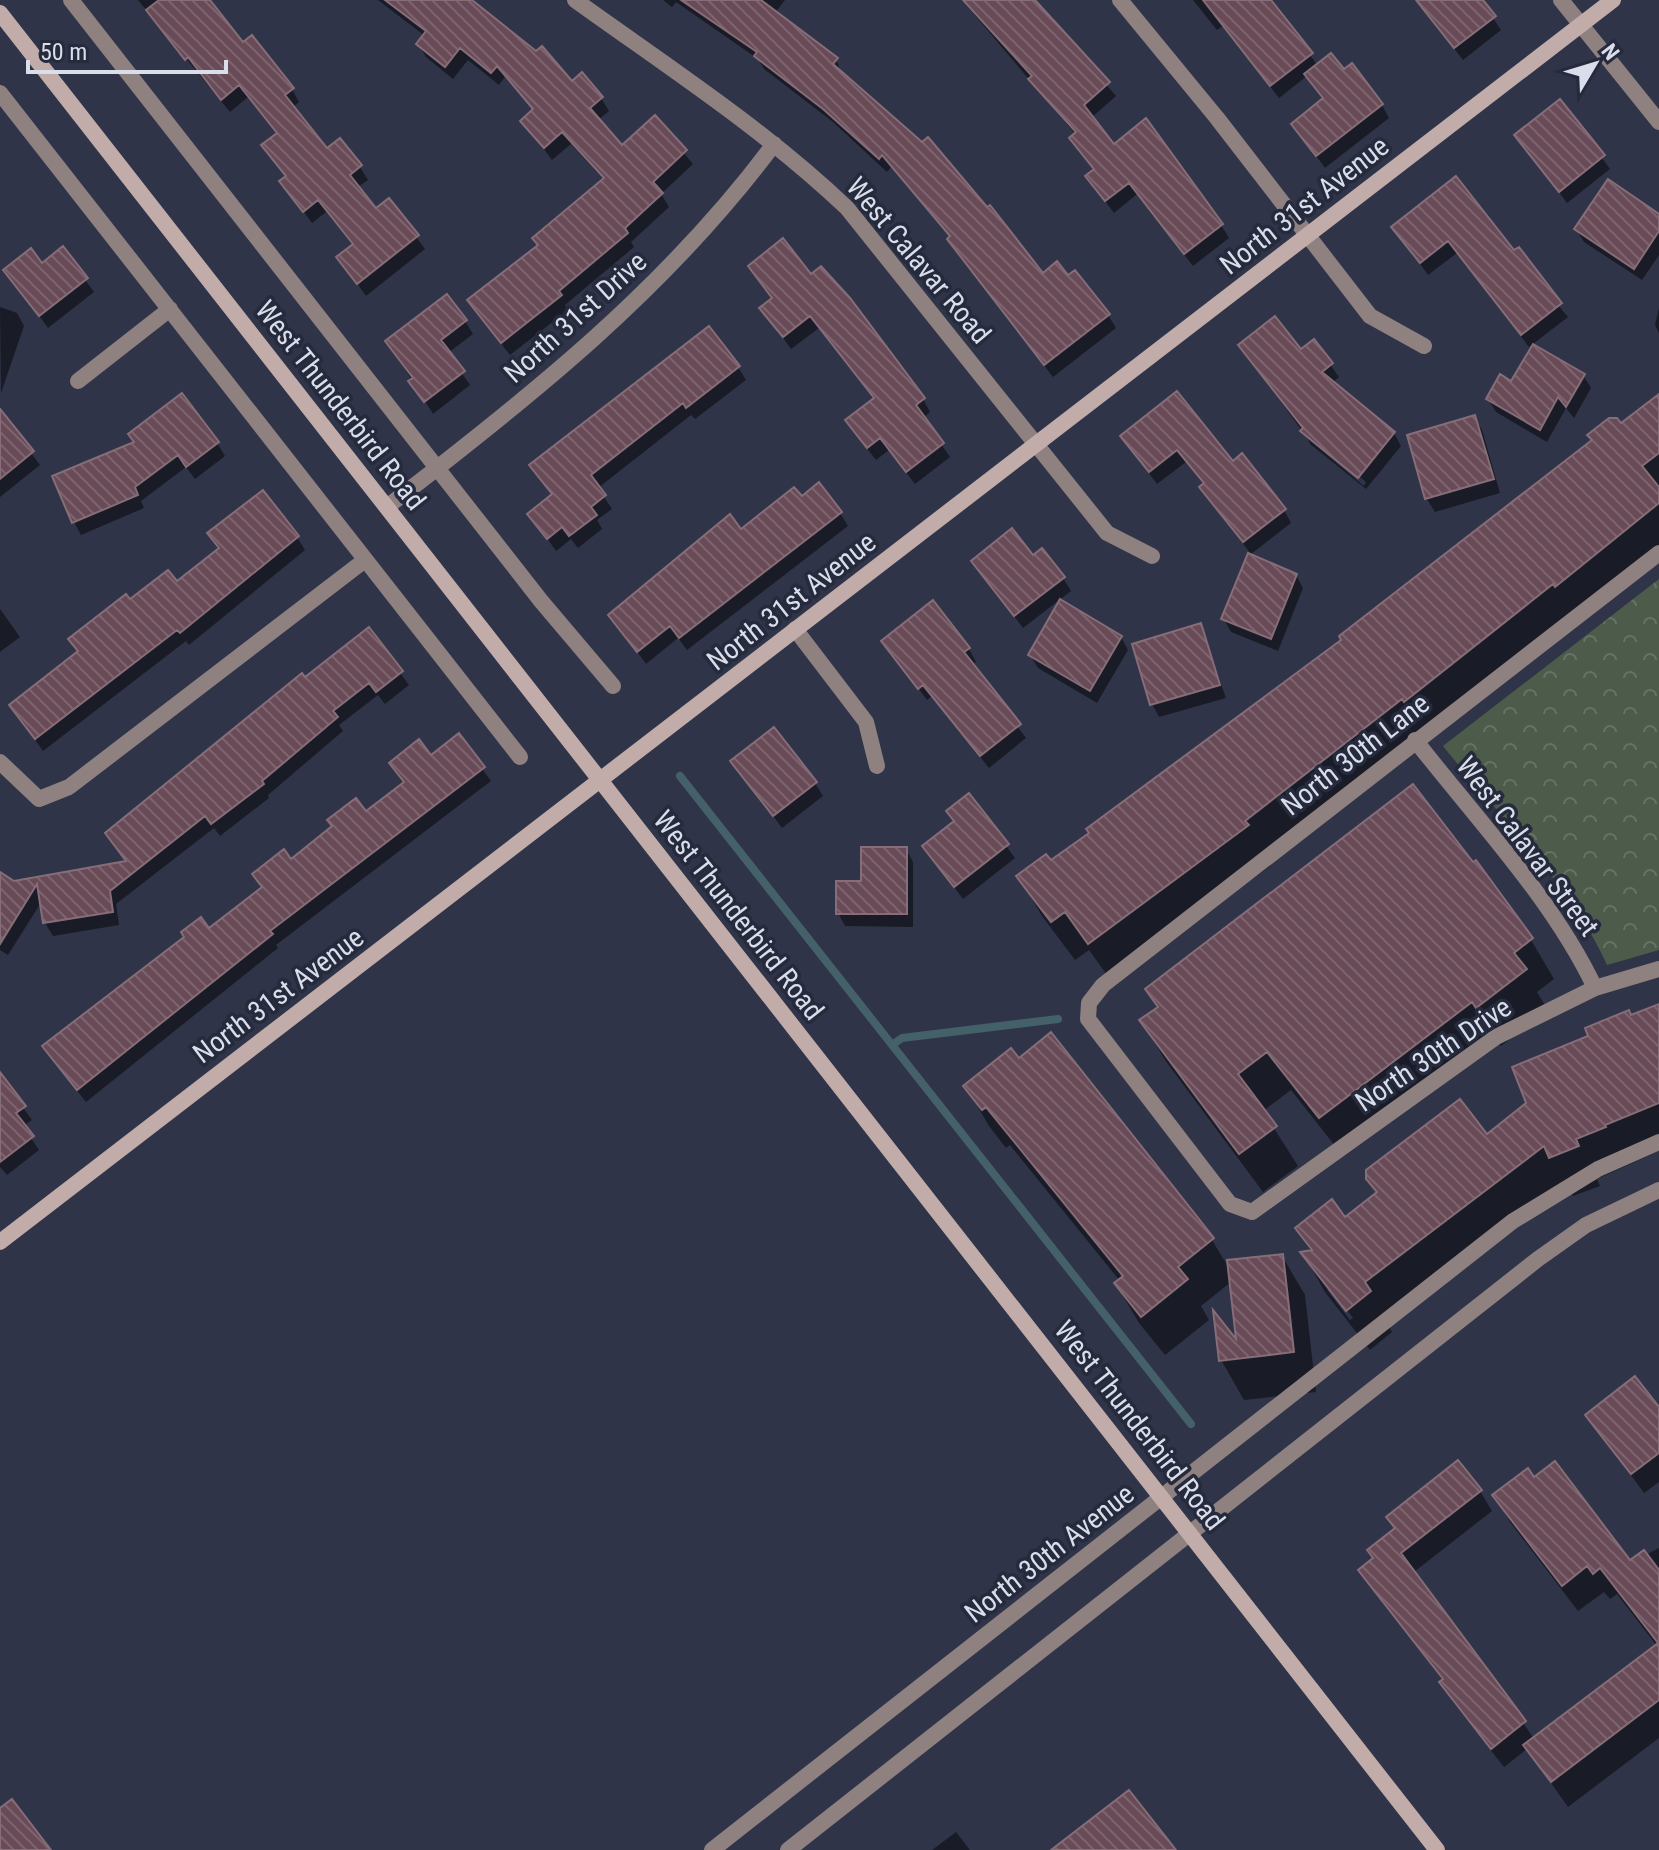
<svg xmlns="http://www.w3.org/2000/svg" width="1659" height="1850" font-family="'Roboto Condensed',sans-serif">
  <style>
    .park { fill: url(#park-crowns) }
    .shadow { fill: #0007; fill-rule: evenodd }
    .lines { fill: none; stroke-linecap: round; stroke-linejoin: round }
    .stream { stroke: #446169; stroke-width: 8 }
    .building { fill: url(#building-back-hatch); stroke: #866d77; stroke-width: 2 }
    .street { stroke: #8e8180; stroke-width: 16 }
    .secondary { stroke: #c1acaa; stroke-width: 16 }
    .labels { text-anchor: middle; stroke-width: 7; stroke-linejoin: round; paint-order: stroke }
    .street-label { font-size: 28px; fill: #dadeeb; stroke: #252a3d }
  </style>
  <defs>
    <pattern id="park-crowns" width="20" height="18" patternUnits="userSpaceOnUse" patternTransform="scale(2)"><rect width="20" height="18" fill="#4d5b4a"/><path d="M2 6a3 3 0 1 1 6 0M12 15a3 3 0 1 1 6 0" fill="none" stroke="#667264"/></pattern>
    <pattern id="building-back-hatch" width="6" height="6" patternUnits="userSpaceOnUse" patternTransform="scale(2)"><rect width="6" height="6" fill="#684b57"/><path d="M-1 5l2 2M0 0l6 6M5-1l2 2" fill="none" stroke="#7d646f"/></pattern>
  </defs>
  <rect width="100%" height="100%" fill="#2f3448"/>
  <path class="park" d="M1659,579V950L1607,965C1573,888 1496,812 1443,746Z"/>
  <path class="shadow" d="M138,0H207L242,45L292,89L299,102L293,107L326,151L340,141L360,167L368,180L358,187L376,211L389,200L425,249L366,296L339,258L354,246L326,212L312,223L281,181L286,177L264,145L278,135L248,97L230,112Z
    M378,0H465L572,84L601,98L609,111L598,120L622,148L655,118L693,164L661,194L669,207L631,242L634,247L565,305L568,310L510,355L477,313L604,180L571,144L552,160L523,121L534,111L505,77L499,85L468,60L453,79L426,57L418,44L425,36Z
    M663,0H785L775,13L836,59L842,75L1043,275L1068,278L1108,315L1116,328L1053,377L957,253L951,238L891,167L887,172L833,122L764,69L758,59L676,2L672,7Z
    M962,0H1033L1116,96L1091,118L1114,147L1221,225L1229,238L1193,266L1137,194L1114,213L1087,177L1094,170L1071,139L1076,135Z
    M1193,0H1270L1318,66L1344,72L1382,105L1389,118L1325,168L1293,124L1324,100L1307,76L1279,98L1223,26L1217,30Z
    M1416,0H1481L1501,30L1463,60Z
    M1560,101L1610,169L1567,203L1517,135Z
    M1659,216V255L1642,280L1584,242L1576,229Z
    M1394,227L1514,253L1568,317L1529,347L1457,253L1428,275Z
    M62,249L94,292L48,328L6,270L41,265Z
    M750,267L810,277L923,399L930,412L923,418L950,457L915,484L889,450L876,460L855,433L875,400L819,328L791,349L762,309L773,300Z
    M0,307L17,313L24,326L1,393Z
    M1659,308V333L1655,325Z
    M465,321L473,334L448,353L470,385L433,414L388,342Z
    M1314,342L1339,377L1332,383L1394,433L1401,446L1366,489L1310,444L1308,439L1364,486L1366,482L1307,433V438L1241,346L1301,352Z
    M738,367L746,380L695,419L691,415L598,488L612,509L597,520L602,529L578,548L571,539L556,551L530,514L553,496L532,466Z
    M1583,375L1591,388L1574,418L1566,408L1547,442L1496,412L1488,399L1512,383Z
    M1659,396V563L1267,861L1270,866L1112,982L1089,950L1075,960L1042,916L1019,876L1051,863L1343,641L1593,441L1590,435L1613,417L1620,426Z
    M0,412L40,465L0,497Z
    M1474,417L1482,430L1500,493L1435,512L1427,499L1409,436Z
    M1122,437L1232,463L1284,510L1291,523L1251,554L1209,500L1202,487L1204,485L1186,462L1157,484Z
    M136,443H217L225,456L195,479L186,467L141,501L144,508L81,535L74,522Z
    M801,499L840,513L848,526L687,650L678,638L646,664L611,615L740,531Z
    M210,533L297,537L305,550L189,645L186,641L43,751L11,706L79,653L71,639L130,602L177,584L220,550Z
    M1033,558L1063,578L1071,591L1023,628L973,561Z
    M1296,575L1303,588L1278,651L1231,632L1223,618Z
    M933,603L969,649L976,662L972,665L1026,738L989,768L932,696L927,700L883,641Z
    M0,609L20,637L0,652Z
    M1200,626L1226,698L1159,717L1152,704Z
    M368,630L409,685L385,704L378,695L339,725L343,731L268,795L269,798L220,836L214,828L116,904L119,925L53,936L45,923L42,901L8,955L0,950V874L14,883L127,863L107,834Z
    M1121,637L1128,650L1097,703L1038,668L1030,655Z
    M458,736L491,781L276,945L278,948L86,1102L52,1059L263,888L255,875L291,861L366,814L405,784L391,764L431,758Z
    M733,761L815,783L823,796L782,828Z
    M969,796L1015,858L963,899L924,847L955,823Z
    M906,849L913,862V927L845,926L838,913L863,883Z
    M1475,863L1531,940L1554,979L1537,992L1548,1010L1501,1046L1496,1040L1343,1156L1291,1090L1263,1111L1298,1166L1263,1192L1165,1060L1142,1021L1158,1009L1148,990Z
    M1659,1006V1151L1597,1179L1600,1186L1573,1196L1567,1185L1387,1322L1392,1332L1370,1350L1325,1292L1303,1253L1311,1252L1297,1228L1344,1220L1377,1194L1365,1174L1460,1102L1487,1137L1631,1018ZM1327,1290H1332L1353,1318L1350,1320Z
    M0,1076L32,1120L23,1126L39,1150L7,1175L0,1167Z
    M966,1087L1212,1240L1230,1270L1282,1256L1305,1295L1316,1392L1244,1400L1221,1360L1238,1345L1231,1282L1201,1306L1209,1320L1165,1355L1139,1323L1116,1284L1120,1281L1010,1145L1006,1148L989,1126Z
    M1659,1410V1482L1644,1493L1587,1415Z
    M1480,1491L1492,1511L1414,1572L1463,1635L1534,1739L1657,1646L1617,1594L1610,1599L1604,1592L1578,1611L1510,1522L1495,1495L1630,1563L1659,1548V1738L1568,1807L1527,1749L1504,1767L1453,1702L1443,1681L1361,1570L1374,1559L1396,1530L1389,1517Z
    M956,1832L970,1850H932Z"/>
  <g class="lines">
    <path class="stream" d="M680,776L1191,1424
      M892,1045L902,1038L1058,1019"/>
  </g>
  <path class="building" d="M159,0H210L243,42L252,35L294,88L285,95L327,148L340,138L362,165L350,175L376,208L389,198L419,235L357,284L336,257L353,244L318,200L303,212L279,181L286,176L261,145L277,133L239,85L221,100L188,57L185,60L146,10Z
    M385,0H472L536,51L542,46L572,81L582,72L603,97L590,108L622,145L655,115L687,150L653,182L663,193L625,228L628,233L559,291L562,295L501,343L467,300L538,245L532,238L604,178L562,132L544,148L520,121L533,109L497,66L491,73L460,48L445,67L416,44L426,31Z
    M681,0H761L838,58L833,64L922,142L928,137L987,207L990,205L1043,273L1057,261L1068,275L1075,270L1110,314L1044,365L947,239L950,236L882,155L879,159L823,109L754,56L757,52Z
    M963,0H1035L1110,82L1084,105L1114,144L1146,118L1223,224L1184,254L1129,183L1105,201L1085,176L1094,169L1069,138L1076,132L1028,79L1032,76Z
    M1203,0H1271L1313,53L1270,86Z
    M1416,0H1483L1496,16L1454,48Z
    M1331,53L1344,69L1352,63L1383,104L1316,156L1291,124L1323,98L1304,74Z
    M1560,99L1605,155L1559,192L1514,135Z
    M1456,176L1514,250L1519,247L1562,303L1521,335L1448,241L1420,263L1391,227Z
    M1608,179L1659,214V231L1634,269L1574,229Z
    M783,238L811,274L821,266L850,298L925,398L916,405L944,443L906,472L880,438L867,448L845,420L874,398L810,316L783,337L759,308L772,298L748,266Z
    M63,246L88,278L39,316L3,270L31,248L42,263Z
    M447,294L467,320L441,340L465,371L424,402L408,381L413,378L385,341Z
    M1275,316L1301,349L1314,339L1333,363L1322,372L1395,432L1358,478L1300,431L1303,428L1238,345Z
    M709,326L740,366L686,408L683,403L591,475L606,495L591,507L597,515L569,536L562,527L547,539L527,514L552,494L529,465Z
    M1533,344L1585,374L1566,407L1558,397L1540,430L1486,399L1500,374L1511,381Z
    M1177,391L1233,461L1242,453L1286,509L1243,542L1199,487L1204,483L1177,450L1149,472L1120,436Z
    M182,393L219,442L186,467L178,455L135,487L138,495L72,523L52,476L134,442L128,434Z
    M1659,394V453L1642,466L1659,487V503L1555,587L1553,584L1404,702L1402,699L1245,821L1249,825L1088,944L1065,912L1051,922L1016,876L1046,854L1051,860L1089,833L1086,829L1341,640L1339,636L1592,440L1587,435L1609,418H1617L1621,423Z
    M0,409L34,451L0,479Z
    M1475,415L1494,479L1425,499L1407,435Z
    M819,482L842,512L679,638L670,626L637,652L608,615L730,514L741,529L794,487L802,496Z
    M263,490L299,536L180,633L177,630L35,739L9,705L78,651L68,639L126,594L130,599L168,570L177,581L219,548L207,533Z
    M1012,528L1033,555L1042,548L1065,577L1014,616L971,561Z
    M1248,553L1297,574L1271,639L1221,619Z
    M1060,599L1122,636L1090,691L1028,655Z
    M933,600L970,648L964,652L1021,724L980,756L923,685L918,689L881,641Z
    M1201,623L1220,685L1150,705L1132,644Z
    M369,627L403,671L376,692L369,683L333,711L338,717L262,781L264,784L211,824L205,816L110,891L113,912L43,923L37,884L0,944V872L14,881L126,861L105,833L302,673L305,677Z
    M774,727L817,782L773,816L730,761Z
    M459,733L485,767L270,931L273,934L77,1090L42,1046L184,937L181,932L201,917L209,928L262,887L252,874L284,849L291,859L332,826L327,820L356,798L366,811L404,782L389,763L419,739L431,755Z
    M1413,784L1473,862L1476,860L1533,938L1514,953L1527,969L1476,1008L1472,1002L1319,1118L1267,1052L1238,1074L1277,1126L1239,1154L1139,1020L1158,1007L1145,989Z
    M969,793L1009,844L954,887L922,846L954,821L946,811Z
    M861,847H907V914H836V881H861Z
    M1659,1004V1103L1605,1125L1606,1127L1576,1139L1579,1146L1549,1158L1544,1146L1365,1282L1371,1291L1346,1311L1300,1252L1312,1250L1295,1228L1332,1199L1345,1217L1377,1192L1366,1179V1170L1460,1099L1487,1134L1526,1103L1512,1067L1588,1036L1585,1028L1629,1010L1631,1015Z
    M1051,1032L1214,1238L1178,1267L1188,1279L1141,1317L1114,1283L1123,1276L986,1107L982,1110L963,1086L1011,1048L1019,1058Z
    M0,1072L26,1106L16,1113L34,1136L0,1162Z
    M1283,1254L1294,1352L1219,1361L1213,1310L1236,1339L1227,1260Z
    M1635,1376L1659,1407V1453L1631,1474L1585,1415Z
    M1458,1460L1482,1490L1401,1553L1526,1721L1491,1749L1439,1682L1443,1679L1358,1570L1373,1558L1367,1550L1395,1528L1386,1517Z
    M1555,1461L1630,1560L1644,1550L1659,1570V1700L1551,1782L1523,1745L1658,1643L1600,1568L1593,1574L1587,1566L1562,1586L1492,1495L1528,1468L1534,1477Z
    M1129,1790L1176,1850H1051Z
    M12,1799L51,1850H0V1808Z"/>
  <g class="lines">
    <path class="street" d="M71,0L541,601L613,686
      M575,0C668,67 764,129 847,208L1107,533L1152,556
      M1120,0L1217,118L1370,316L1424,346
      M1561,0L1659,122
      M0,93L520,757
      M78,381L170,309
      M388,506C529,398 667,288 774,144
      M1659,553L1103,985L1089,1003L1088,1019L1230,1204L1252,1212L1496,1037L1595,988L1659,969
      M795,629L866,722L877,766
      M1415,740C1475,817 1553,899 1595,988
      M0,762L39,799L69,787L365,560
      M712,1850L1513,1221L1598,1169L1659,1142
      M788,1850L1538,1259L1586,1225L1659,1190"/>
    <path class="secondary" d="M0,13L1437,1850
      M0,1242L1613,0"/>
  </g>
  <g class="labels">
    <g class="street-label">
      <text transform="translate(1304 205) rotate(-38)" y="10">North 31st Avenue</text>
      <text transform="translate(919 260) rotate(50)" y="10">West Calavar Road</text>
      <text transform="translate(575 317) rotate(-42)" y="10">North 31st Drive</text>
      <text transform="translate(341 405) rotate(52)" y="10">West Thunderbird Road</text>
      <text transform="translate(791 601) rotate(-38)" y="10">North 31st Avenue</text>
      <text transform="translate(1355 754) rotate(-38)" y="10">North 30th Lane</text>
      <text transform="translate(1528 846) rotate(53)" y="10">West Calavar Street</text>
      <text transform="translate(739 915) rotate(52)" y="10">West Thunderbird Road</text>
      <text transform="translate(278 995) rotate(-37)" y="10">North 31st Avenue</text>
      <text transform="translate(1433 1054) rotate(-34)" y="10">North 30th Drive</text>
      <text transform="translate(1140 1425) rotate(52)" y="10">West Thunderbird Road</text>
      <text transform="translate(1049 1553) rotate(-38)" y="10">North 30th Avenue</text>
    </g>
  </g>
  <g transform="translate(1595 64) rotate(52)" stroke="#252a3d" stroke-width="6" paint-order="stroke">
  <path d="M0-6L14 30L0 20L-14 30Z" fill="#dadeeb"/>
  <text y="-12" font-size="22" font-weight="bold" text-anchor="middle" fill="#dadeeb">N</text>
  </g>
  <path d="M28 60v12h198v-12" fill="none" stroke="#dadeeb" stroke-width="4"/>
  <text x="40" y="60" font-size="24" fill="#dadeeb" stroke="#252a3d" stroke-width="6" paint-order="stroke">50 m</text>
</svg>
